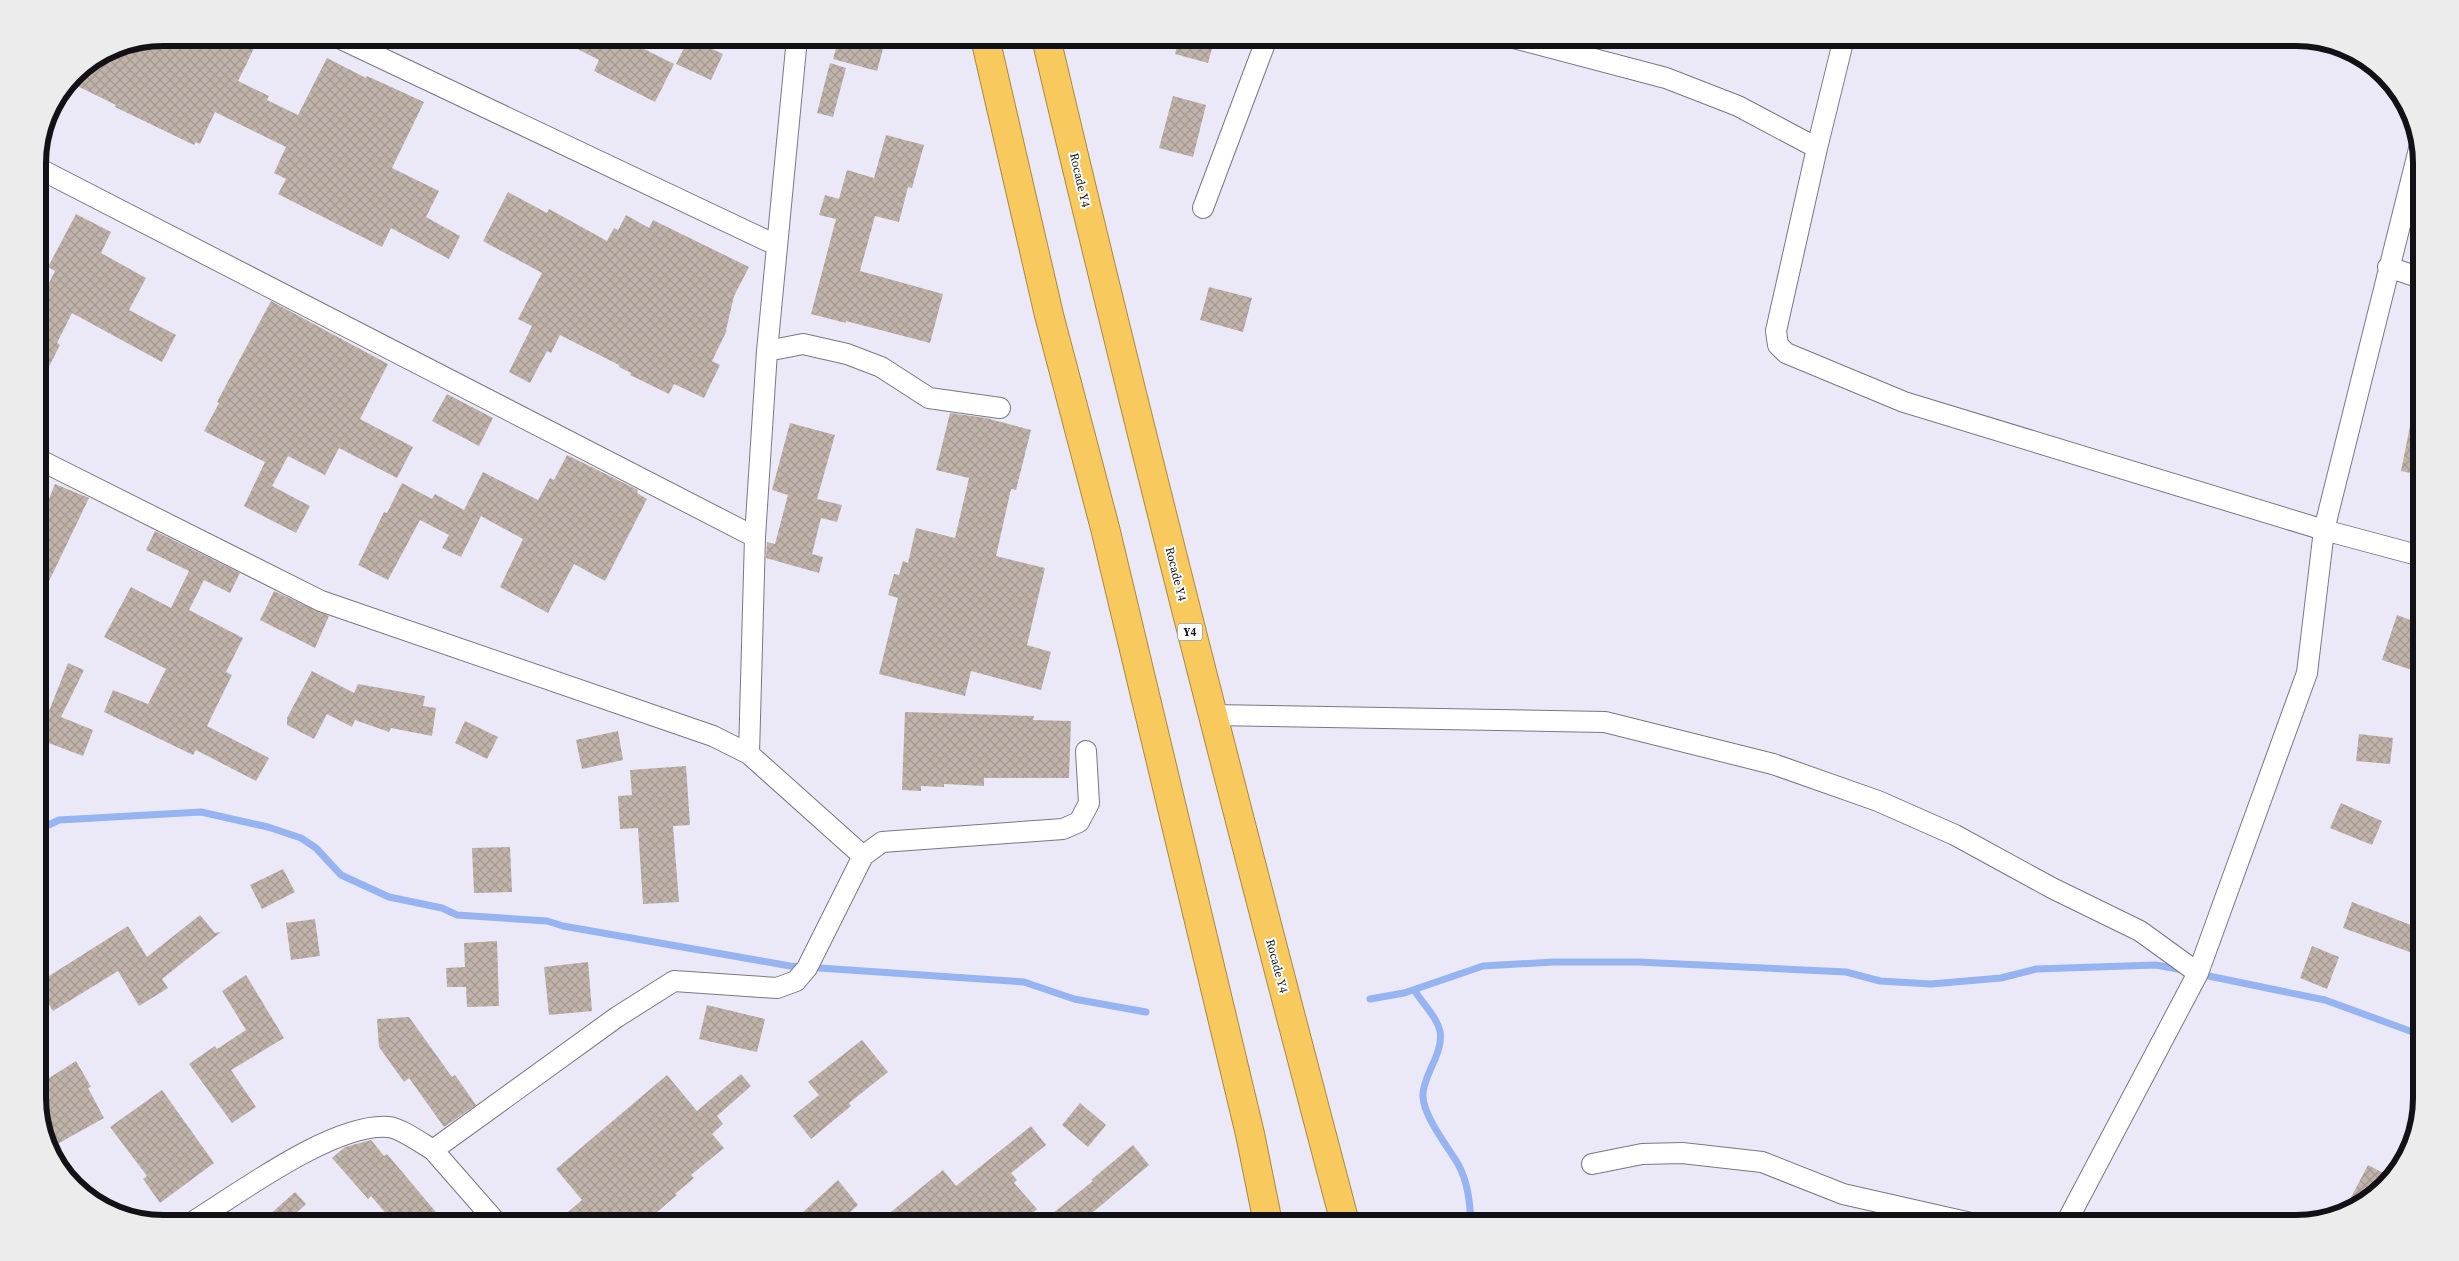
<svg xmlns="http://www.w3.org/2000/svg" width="2459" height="1261" font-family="'Source Serif 4',serif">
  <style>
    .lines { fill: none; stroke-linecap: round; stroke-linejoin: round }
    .stream { stroke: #96b3f2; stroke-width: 7 }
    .building { fill: url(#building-cross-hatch) }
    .street-casing { stroke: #7a7784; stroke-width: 22 }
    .highway-casing { stroke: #a88944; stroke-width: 30 }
    .street { stroke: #fff; stroke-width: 20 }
    .highway { stroke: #f8c95d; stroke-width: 28 }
    .labels { text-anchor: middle; stroke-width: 4; stroke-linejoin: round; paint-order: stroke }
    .shield { fill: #fff; stroke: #59585c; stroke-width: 1 }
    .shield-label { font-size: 11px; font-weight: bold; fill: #121116 }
    .street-label { font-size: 12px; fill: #121116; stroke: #fff }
    .rim { fill: none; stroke: #121116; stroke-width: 6 }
  </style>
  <defs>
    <pattern id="building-cross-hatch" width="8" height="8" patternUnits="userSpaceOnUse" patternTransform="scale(1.25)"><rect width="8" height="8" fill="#c0b3aa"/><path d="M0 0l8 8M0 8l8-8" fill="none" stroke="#a49992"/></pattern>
  </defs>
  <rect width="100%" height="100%" fill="#ebe9f7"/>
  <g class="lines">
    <path class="stream" d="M38,830L59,820L201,812L268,827L301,838L316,848L341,875L389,897L442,908L457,915L547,921L563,926L790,966L1024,982L1074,999L1146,1012
      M2199,974L2325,1000L2421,1035
      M1414,990C1437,1023 1451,1028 1431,1068C1428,1075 1422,1088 1423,1097C1424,1117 1448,1147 1458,1164C1468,1182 1470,1203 1471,1223
      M1370,999L1404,993L1483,966L1554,962H1638L1846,972L1880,981L1931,984L2001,978L2036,969L2156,965L2183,970"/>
  </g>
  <path class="building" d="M163,38H259L238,81L269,96L267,100L298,115L327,58L366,78L367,76L424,102L392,168L439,191L426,217L460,236L449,259L391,228L382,247L278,194L286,179L274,173L286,147L215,112L200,144L196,142L194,145L115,107L116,105L69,82L74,74L115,47Z
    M556,38H622L674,64L655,102L594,71L599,60Z
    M689,38L723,54L711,80L676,64Z
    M839,38H886L877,71L833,59Z
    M1179,38H1215L1208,63L1175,54Z
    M830,63L846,68L833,117L817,113Z
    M1173,96L1206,105L1193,157L1159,148Z
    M886,135L924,145L912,188L908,187L899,222L875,216L860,271L943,294L930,343L846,321V323L811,314L836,219L819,215L825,195L839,199L847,170L874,178Z
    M508,192L547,213L549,209L607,241L614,228L618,230L626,215L649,228L653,220L749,267L734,296L726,330H727L712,361L720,365L704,398L674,384L669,394L630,375L631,373L619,367V365L560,335L551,353L547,351L530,383L509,372L532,326L518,319L542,273L483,241Z
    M76,214L111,232L101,253L146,278L129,310L176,335L162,362L72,313L57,343L60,345L38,388V305L55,271L48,267Z
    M1209,287L1252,298L1243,332L1200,320Z
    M271,301L388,364L360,419L413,447L397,478L339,448L325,475L288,456L272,486L310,506L296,533L244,506L265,462L204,431L219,403L217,402Z
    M447,394L493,418L479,446L432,421Z
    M2413,411L2421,412V475L2401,471Z
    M950,413L986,418L1031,430L1016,490L1011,489L996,556L1045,568L1027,645L1051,652L1041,690L971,671L965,696L879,674L898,598L888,595L894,574L899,575L903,561L908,563L916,528L955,538L969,478L936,470Z
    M790,423L835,435L817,499L842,505L837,522L821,518L812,554L823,557L819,573L766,558L767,542L775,544L788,495L772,490Z
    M567,455L638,490L637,493L647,499L605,581L574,564L548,613L500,587L523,539L481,516L461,557L442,548L449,535L420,520L388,580L358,565L384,512L387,513L402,483L432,499L435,494L464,510L483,472L538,500L550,478L554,480Z
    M55,484L89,498L38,604V526Z
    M155,531L240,573L230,593L204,580L189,610L243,638L226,672L232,675L207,726L269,758L256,781L196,750L193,755L104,712L113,690L148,704L166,669L104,637L131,587L171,608L189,571L146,550Z
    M274,591L329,616L315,648L260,620Z
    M2397,615L2421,624V673L2382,660Z
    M68,663L84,670L61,717L93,730L83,756L38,739Z
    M312,671L354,693L358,684L425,696L423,706L436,708L432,736L391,728L389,732L355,720L352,727L327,714L314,739L287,725V718Z
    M905,712L1034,716L1033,720L1071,721L1069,778H984V786L944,784V787L921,786V791L902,790Z
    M465,721L498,737L487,759L455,743Z
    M618,731L623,760L582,769L576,740Z
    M2359,734L2393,738L2390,764L2356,761Z
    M686,766L690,825L673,826L679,902L643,904L638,828L620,829L618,796L632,795L630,770Z
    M2341,803L2382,821L2372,845L2330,828Z
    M510,847L512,892L474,893L472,848Z
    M283,869L295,892L262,909L250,885Z
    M2352,902L2421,929V956L2343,928Z
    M200,915L215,933L221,932L162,979L168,988L139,1006L118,971L53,1011L38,987V983L128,926L147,957Z
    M315,919L320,956L291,960L286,923Z
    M497,941L499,1006L467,1007L466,987H447L446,968L465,967L464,943Z
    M2312,946L2339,957L2327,989L2300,978Z
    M588,962L592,1011L549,1015L544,967Z
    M246,975L284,1038L231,1070L256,1107L232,1123L189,1064L215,1046L217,1049L246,1030L222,991Z
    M707,1005L765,1019L757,1052L699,1039Z
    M409,1017L452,1077L455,1075L476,1105L444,1127L409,1078L404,1082L379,1047L377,1019Z
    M862,1040L888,1072L849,1103L851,1106L811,1139L793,1116L819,1095L808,1082Z
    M76,1061L91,1087L88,1088L104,1118L52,1147L38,1106V1085Z
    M741,1074L751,1086L717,1116L723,1124L712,1134L724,1148L691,1175L694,1178L675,1194L677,1195L643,1224H554L582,1200L556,1169L667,1075L697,1111Z
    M162,1090L214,1163L160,1203L143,1179L147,1176L110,1127Z
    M1080,1103L1106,1125L1088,1147L1062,1125Z
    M1031,1126L1046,1145L1011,1173L1017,1180L1014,1183L1037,1209L1034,1212L1043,1221L1093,1181L1091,1180L1133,1145L1149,1165L1079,1224H876L943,1170L956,1186Z
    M371,1140L384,1156L387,1154L446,1224H395L371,1196L368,1199L332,1158L345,1147Z
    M2368,1165L2389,1176L2365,1202L2345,1209Z
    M838,1180L858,1205L837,1224H790Z
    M295,1192L306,1204L284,1224H259Z"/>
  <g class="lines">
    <g class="street-casing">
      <path id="street" d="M339,38L776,245
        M1514,38L1666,78L1738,106L1817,148L1844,38
        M1817,148L1776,331L1778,345L1786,353L1904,402L2324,530L2421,556
        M38,168L755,537
        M1203,208L1267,38
        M2388,267L2421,278
        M767,351L803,344L847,354L881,367L929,398L1000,408
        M38,459L321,601L713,736L749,754L863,856
        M1211,715L1605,722L1773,764L1878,801L1955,835L2052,888L2140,931L2198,973
        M749,754L755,537L767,351L797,38
        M433,1150L497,1223
        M1592,1164L1642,1154L1682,1153L1762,1162L1843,1194L1971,1223
        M191,1223C238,1194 334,1122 389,1127C400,1128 423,1144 433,1150L617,1017L674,981L777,988L796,981L807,968L863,856L882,842L1063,829L1079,822L1089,803L1086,751
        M2066,1223L2198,973L2307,673L2324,530L2419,149"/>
    </g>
    <g class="highway-casing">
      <path id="highway" d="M985,38L1049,315L1105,528L1250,1134L1268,1223
        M1046,38C1139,434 1241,829 1345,1223"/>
    </g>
    <use href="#street" class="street"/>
    <use href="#highway" class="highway"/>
  </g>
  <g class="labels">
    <rect class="shield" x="1177.5" y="623.5" width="25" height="17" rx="4"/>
    <g class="shield-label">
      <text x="1190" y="636">Y4</text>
    </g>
    <g class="street-label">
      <text transform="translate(1080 180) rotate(77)" y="4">Rocade Y4</text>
      <text transform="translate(1176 574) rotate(76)" y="4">Rocade Y4</text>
      <text transform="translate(1277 966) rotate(75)" y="4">Rocade Y4</text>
    </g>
  </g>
  <path d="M0 0H2459V1261H0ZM163 46H2296A117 117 0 0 1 2413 163V1098A117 117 0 0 1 2296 1215H163A117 117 0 0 1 46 1098V163A117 117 0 0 1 163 46Z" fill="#ececec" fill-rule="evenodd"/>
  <path class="rim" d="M163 46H2296A117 117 0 0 1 2413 163V1098A117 117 0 0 1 2296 1215H163A117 117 0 0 1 46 1098V163A117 117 0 0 1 163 46Z"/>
</svg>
